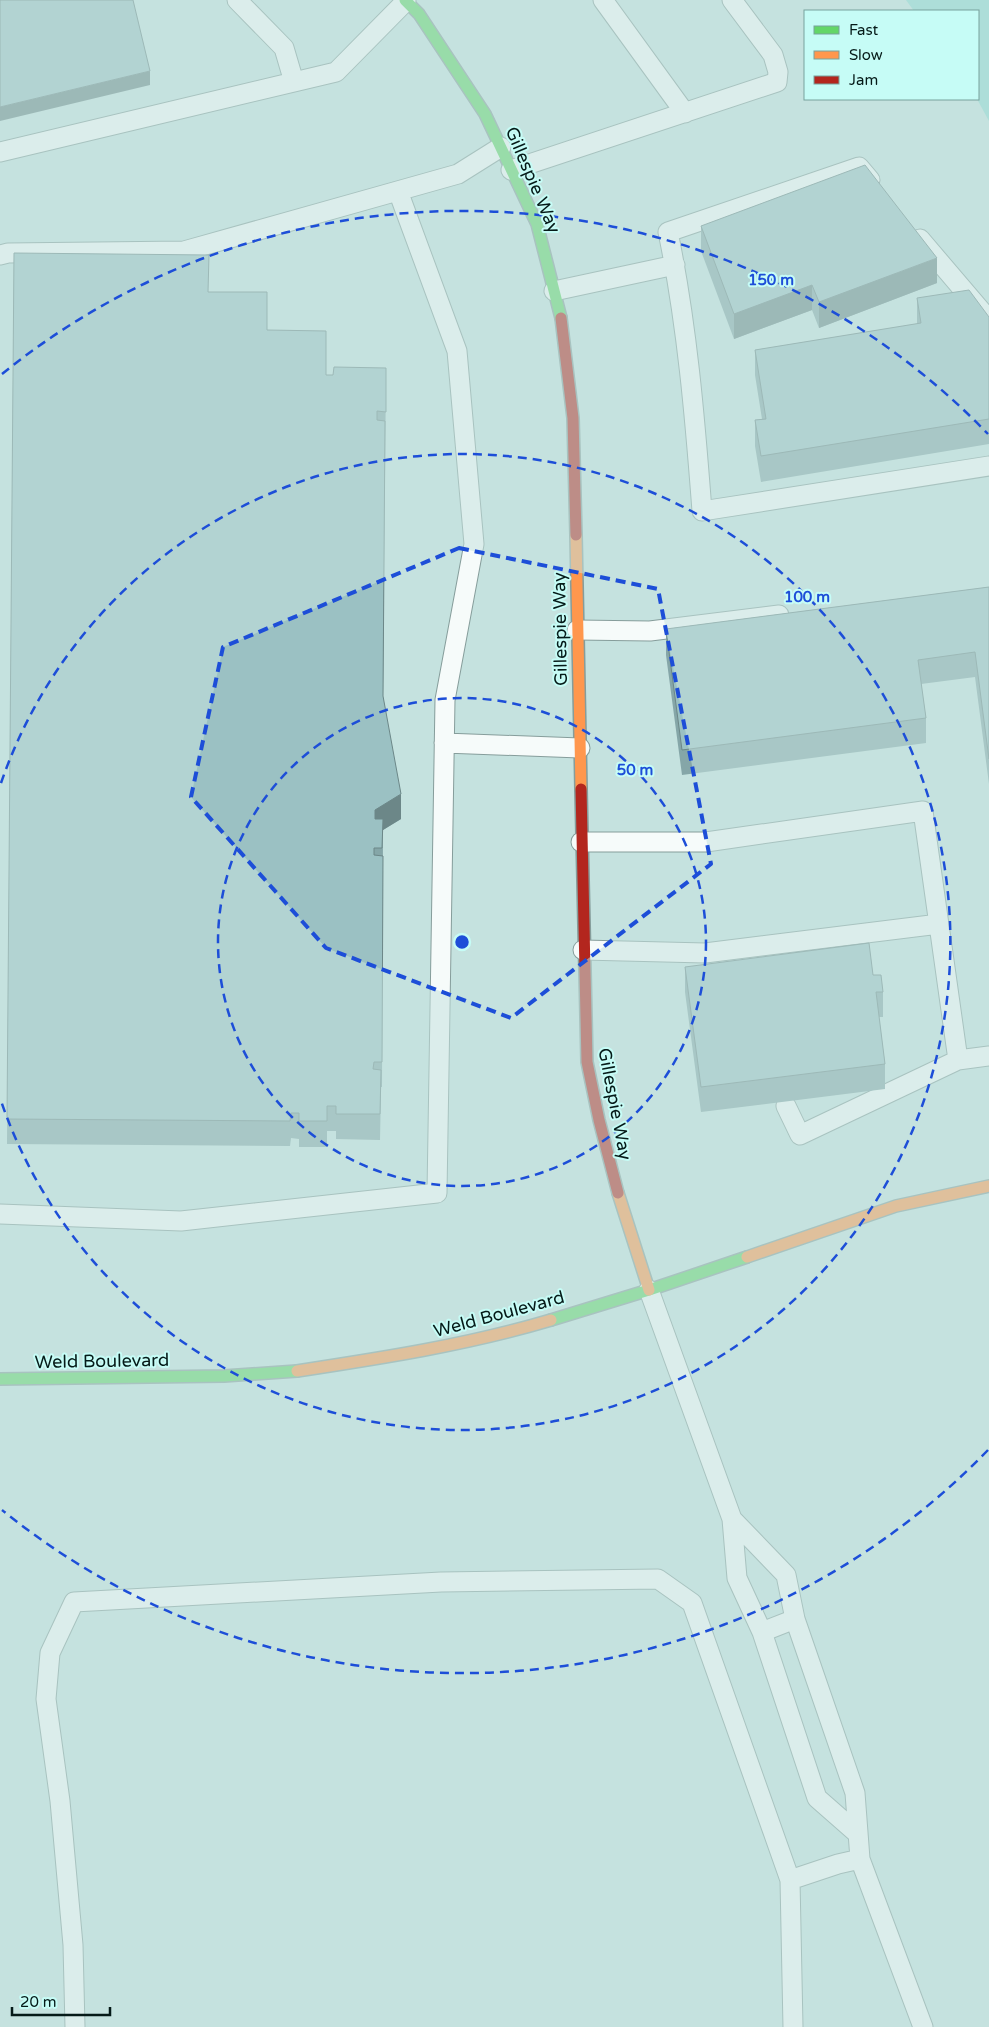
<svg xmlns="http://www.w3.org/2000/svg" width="989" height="2027" font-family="'Varela Round',sans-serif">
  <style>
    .green { fill: #90dad3 }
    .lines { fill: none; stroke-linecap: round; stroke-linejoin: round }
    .lane-casing { stroke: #869d9b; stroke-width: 21 }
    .fast-casing { stroke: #869d9b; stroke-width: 14 }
    .slow-casing { stroke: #869d9b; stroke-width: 14 }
    .jam-casing { stroke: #869d9b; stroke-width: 14 }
    .lane { stroke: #f6fbfa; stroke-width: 19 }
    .fast { stroke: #63d668; stroke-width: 11 }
    .slow { stroke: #ff974d; stroke-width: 11 }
    .jam { stroke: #b3261e; stroke-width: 11 }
    .wall { fill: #85a6a8 }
    .shaded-wall { fill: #6c8788 }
    .building { fill: #9bc1c3; stroke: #6c8788 }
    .marked { fill: none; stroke: #1d4ed8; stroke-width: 4; stroke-dasharray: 10 6; stroke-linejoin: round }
    .ring { fill: none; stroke: #1d4ed8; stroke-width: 2.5; stroke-dasharray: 9 6 }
    .labels { text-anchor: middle; stroke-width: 4; stroke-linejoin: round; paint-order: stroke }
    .street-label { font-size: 18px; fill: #051a18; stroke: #c6fcf6 }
    .centre { fill: #1d4ed8; stroke: #c6fcf6; stroke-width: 2.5 }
    .ring-label { font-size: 15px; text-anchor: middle; font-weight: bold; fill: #1d4ed8; stroke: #c6fcf6; stroke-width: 4; stroke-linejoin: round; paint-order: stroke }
  </style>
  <rect width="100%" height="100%" fill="#c5e2df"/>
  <path class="green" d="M906,0H989V121L977,99L978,11H914Z"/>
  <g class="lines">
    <g class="lane-casing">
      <path id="lane" d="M237,0L284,48L294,82
        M603,0L685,113
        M0,152L336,72L406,1
        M511,170L777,82L778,72L773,55L732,0
        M870,180L859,167L668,232C687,324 695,418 702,511L989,466
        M920,239L989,320
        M0,255L8,253L184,251L458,174L501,147
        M554,291L675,265
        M577,630L650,631L779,615
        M444,743L580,748
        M581,842H706L923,811L958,1060L989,1056
        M583,950L705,953L939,924
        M786,1106L800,1135L958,1060
        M0,1214L181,1221L437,1193L445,700L474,544L457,351L398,191
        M649,1290L732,1519L737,1578L762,1632L817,1798L858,1834
        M732,1519L786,1575L795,1619L855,1793L860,1859L923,2027
        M762,1632L795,1619
        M790,1880L793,2027
        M75,2027L73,1945L60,1801L46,1699L50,1653L74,1602L441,1582L658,1579L692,1603L790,1880L838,1864L860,1859"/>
    </g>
    <g class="fast-casing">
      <path id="fast" d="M405,0L419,14L485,114L537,224L561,318
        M551,1320L649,1290L747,1257
        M0,1379L224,1376L297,1371"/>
    </g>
    <g class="slow-casing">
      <path id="slow" d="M576,535L581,789
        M618,1193L649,1290
        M747,1257L896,1206L989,1186
        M297,1371C382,1358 467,1345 551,1320"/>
    </g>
    <g class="jam-casing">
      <path id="jam" d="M561,318L573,418L576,535
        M581,789L587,1062L599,1120L618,1193"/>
    </g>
    <use href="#lane" class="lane"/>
    <use href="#fast" class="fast"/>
    <use href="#slow" class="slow"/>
    <use href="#jam" class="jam"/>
  </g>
  <path class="wall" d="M701,226L937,283L819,328L812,310L734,339L701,251Z
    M14,253L208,292L267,330L326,375H333L386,368L383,697L401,819L383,830L382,1087H381L380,1140L336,1139V1131H327V1147H299V1139L291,1138L290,1146L7,1144Z
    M917,298L989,317V444L761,482L755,446V420L762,419L755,375V350L917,324Z
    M989,587V784L975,677L921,684L926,718V743L682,775L666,655V629Z
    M685,967L873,975L883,992V1017H879L885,1064V1089L701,1112L685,992Z"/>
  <path class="shaded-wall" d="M150,71V85L0,121V107Z
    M937,258V283L819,328V302Z
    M812,285V310L734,339V314Z
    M401,794V819L383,830L382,874L383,830L375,835V810Z"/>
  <path class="building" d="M0,0H133L150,71L0,107Z
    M865,165L937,258L819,302L812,285L734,314L701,226Z
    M14,253L209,255L208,292H267V330L326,331V375H333L334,367L386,368V412L377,411V420L385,421L383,696L401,794L375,810V819H383L382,848H374V855L383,856L382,1062H374L373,1069L381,1070L380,1114H336V1106H327V1121H299V1113H291L290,1121L7,1119Z
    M969,290L989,317V419L761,456L755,420L766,419L755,350L921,323L917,298Z
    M989,587V759L975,652L918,660L926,718L682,750L666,629Z
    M869,943L873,975H881L883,992H876L885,1064L701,1087L685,967Z"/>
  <path d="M0 0H989V2027H0ZM459,548L658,589L711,864L511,1018L326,948L191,797L223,647Z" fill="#c5e2df" fill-opacity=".55" fill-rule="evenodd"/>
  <path class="marked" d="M459,548L658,589L711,864L511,1018L326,948L191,797L223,647Z"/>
  <g class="ring">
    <circle cx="462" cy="942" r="244"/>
    <path d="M1 783A488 488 0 1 1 1 1101"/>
    <path d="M988 1450A731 731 0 0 1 2 1510M2 374A731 731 0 0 1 988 434"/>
  </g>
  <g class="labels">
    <g class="street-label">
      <text transform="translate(533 180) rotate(67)" y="6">Gillespie Way</text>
      <text transform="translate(560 629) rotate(-91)" y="6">Gillespie Way</text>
      <text transform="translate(615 1104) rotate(79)" y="6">Gillespie Way</text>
      <text transform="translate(499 1314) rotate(-15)" y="6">Weld Boulevard</text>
      <text transform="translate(102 1361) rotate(-1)" y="6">Weld Boulevard</text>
    </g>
  </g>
  <circle cx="462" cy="942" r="8" class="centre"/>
  <g class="ring-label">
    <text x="771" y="285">150 m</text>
    <text x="807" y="602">100 m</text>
    <text x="635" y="775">50 m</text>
  </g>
  <rect x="804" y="10" width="175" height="90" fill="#c6fcf6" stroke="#79a29d"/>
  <rect x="814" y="26" width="25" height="8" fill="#63d668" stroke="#79a29d"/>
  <text x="849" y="35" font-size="15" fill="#051a18">Fast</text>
  <rect x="814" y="51" width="25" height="8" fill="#ff974d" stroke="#79a29d"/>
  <text x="849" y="60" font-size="15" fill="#051a18">Slow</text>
  <rect x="814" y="76" width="25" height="8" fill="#b3261e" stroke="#79a29d"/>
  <text x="849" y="85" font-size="15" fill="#051a18">Jam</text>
  <path d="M12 2007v8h98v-8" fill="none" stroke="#051a18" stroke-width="2.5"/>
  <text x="20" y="2007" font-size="15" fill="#051a18" stroke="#c6fcf6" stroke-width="4" paint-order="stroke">20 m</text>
</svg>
